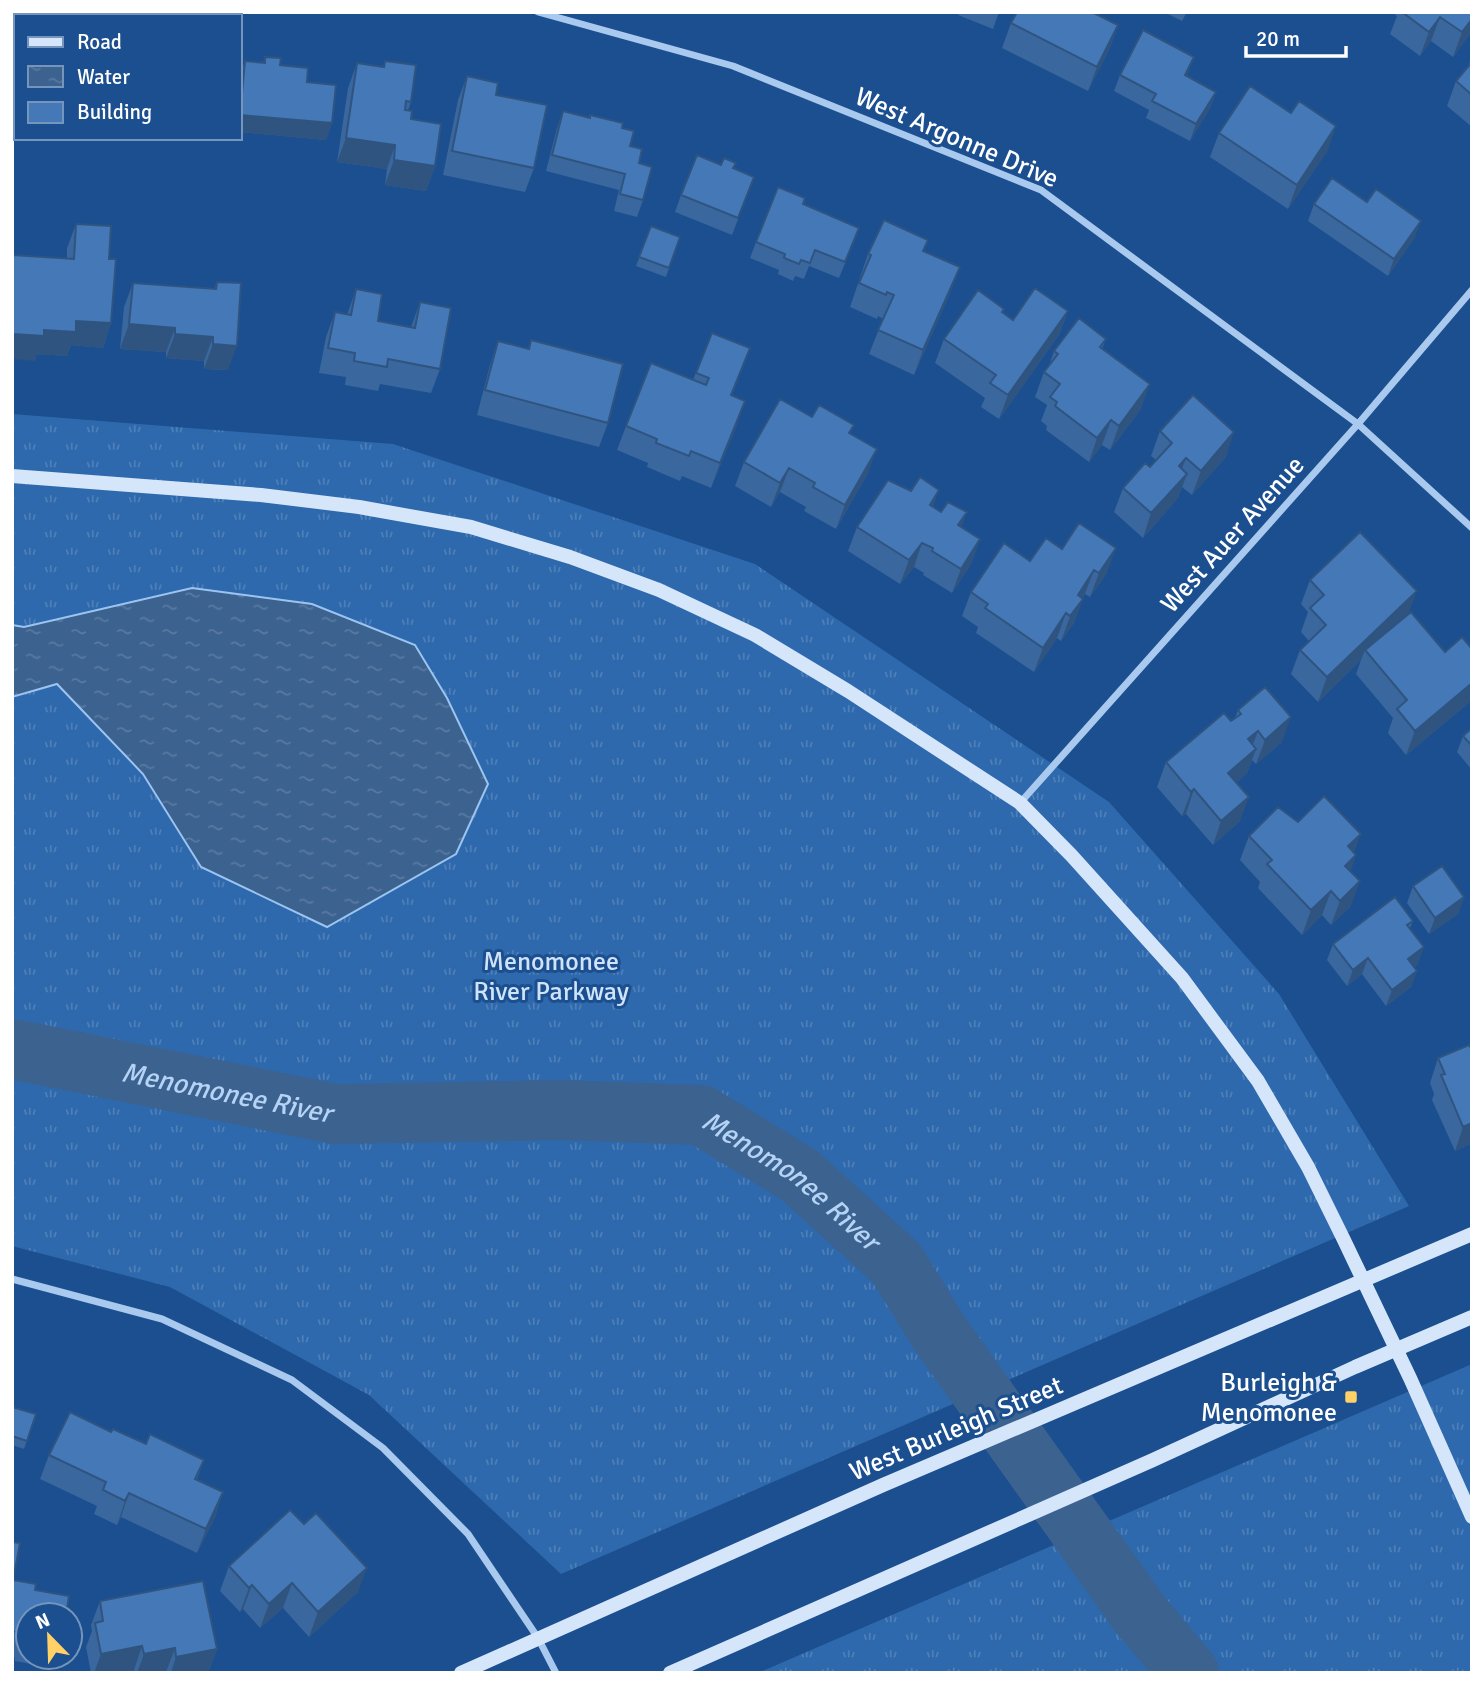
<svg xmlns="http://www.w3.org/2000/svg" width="1484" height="1685" font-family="Signika,sans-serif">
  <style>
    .grass { fill: url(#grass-tufts) }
    .water { fill: url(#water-ripples); stroke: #9cc4f0; stroke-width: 2 }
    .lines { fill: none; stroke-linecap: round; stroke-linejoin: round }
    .river { stroke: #3c6290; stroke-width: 60 }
    .street { stroke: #a9c9ee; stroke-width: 7 }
    .secondary { stroke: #d6e6fa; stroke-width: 14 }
    .wall { fill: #3a679d }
    .shaded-wall { fill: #305480 }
    .building { fill: #4478b7; stroke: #305480; stroke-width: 2 }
    .poi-dot { fill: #ffd166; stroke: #1b4f8f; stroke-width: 2.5 }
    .labels { text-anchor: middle; stroke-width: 6; stroke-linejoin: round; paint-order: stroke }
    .street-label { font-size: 26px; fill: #fff; stroke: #1b4f8f }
    .park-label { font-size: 26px; fill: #cfe3fa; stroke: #1b4f8f }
    .poi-label { font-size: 26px; fill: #fff; stroke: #1b4f8f; text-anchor: end }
    .water-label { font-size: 28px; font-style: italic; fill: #b5d3f5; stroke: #1b4f8f }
  </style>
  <defs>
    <pattern id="grass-tufts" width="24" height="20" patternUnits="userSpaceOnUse" patternTransform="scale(1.75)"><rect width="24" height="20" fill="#2e69ad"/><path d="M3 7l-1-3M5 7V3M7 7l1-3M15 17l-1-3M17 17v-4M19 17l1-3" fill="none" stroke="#4d80b9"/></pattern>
    <pattern id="water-ripples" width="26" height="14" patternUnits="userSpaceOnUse" patternTransform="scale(1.75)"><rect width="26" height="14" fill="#3c6290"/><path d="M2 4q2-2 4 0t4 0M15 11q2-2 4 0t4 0" fill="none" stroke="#597aa1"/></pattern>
  </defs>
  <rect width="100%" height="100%" fill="#1b4f8f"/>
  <path class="grass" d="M12,414L393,444L755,564L1109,802L1279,994L1409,1206L561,1574L369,1395L170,1287L12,1246Z
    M1472,1364V1673H758Z"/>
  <path class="water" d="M192,588L312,604L415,645L447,698L488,784L456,854L327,927L201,867L143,774L57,684L12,697V625L24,627Z"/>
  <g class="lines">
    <path class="river" id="s1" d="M12,1049L336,1114L561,1110L701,1115L799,1175L896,1263L940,1334L1139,1613L1189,1673"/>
    <path class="street" d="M538,12L733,66L1041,190L1358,424L1472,528
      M1020,803L1358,424L1472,290
      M12,1279L162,1319L292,1380L383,1448L468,1534L538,1638L556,1673"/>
    <path class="secondary" d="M12,476L261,495L359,507L471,527L570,557L659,590L755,635L848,691L1020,803L1072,856L1182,978L1258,1081L1308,1167L1343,1238L1410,1378L1472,1517
      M461,1673L883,1485L1472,1234
      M670,1673L1153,1460L1355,1367L1472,1317"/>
  </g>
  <path class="wall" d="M959,12H999L993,29L958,15Z
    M1164,12H1187L1182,21Z
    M1392,12H1472V31L1453,57L1431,41L1420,56L1390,34L1397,16Z
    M1011,23L1118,25L1109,50L1088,91L1002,48Z
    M16,54V136H12L14,59Z
    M1472,56V127L1447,106L1456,81L1470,64L1469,63Z
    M265,57L280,65L307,82L332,123L326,140L240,132V75L245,61L263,63Z
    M385,61L411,102L408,110L411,119L435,166L426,191L385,185L387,169L337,162L348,88L357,63L383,67Z
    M1120,75L1187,76L1216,92L1210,108L1190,141L1146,118L1149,110L1114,91Z
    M467,76L496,95L534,168L525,192L443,175L458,100Z
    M563,111L589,118L590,115L622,128L639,163L643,200L637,217L614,211L619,190L546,171L557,128Z
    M1219,133L1328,150L1288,209L1210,157Z
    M721,165L733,168L748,193L732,235L675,212L681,195Z
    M1367,202L1415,237L1388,276L1308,221L1314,204Z
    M803,204L853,244L839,278L809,266L804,279L795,276L793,281L778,274L779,270L750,258L756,242Z
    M76,224L109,259L111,323L103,348L71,345L67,356L37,354L35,361L67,258V248Z
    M651,226L680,237L666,277L636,266Z
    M924,251L951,291L914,375L869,354L883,319L878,316L877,319L850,307L868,254Z
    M217,282L228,370L204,369V361L166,358V352L120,349L124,307L133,283L214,289Z
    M356,289L378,321L411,327L420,302L440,369L431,393L380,384L378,391L345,385L346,377L319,373L326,337L335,312L347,315Z
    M1004,309L1003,313L1013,320L1068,311L1059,335L999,419L981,407L985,398L935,363L944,339Z
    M712,333L750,348L732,395L737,425L711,488L682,476L680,481L647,467L648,463L617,450L626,426L693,380Z
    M1106,339L1102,349L1141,409L1110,450L1102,445L1089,462L1046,430L1047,426L1041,421L1047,405L1035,397L1044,372L1049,366L1054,351Z
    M531,340L608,423L599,447L477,415L490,365L498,341L528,349Z
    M812,417L851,433L868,473L836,529L804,511L806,507L780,492L771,507L735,486L744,462Z
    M1160,431L1226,457L1192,495L1182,487L1178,498L1143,538L1114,512L1123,488L1150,467L1156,460L1151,456Z
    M933,507L980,539L971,564L952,593L923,575L924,573L914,567L900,584L848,551L857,527Z
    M1062,549L1107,573L1090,597L1085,594L1082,599L1074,623L1061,641L1057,638L1034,672L976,633L978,627L962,616L971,592L1030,561Z
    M1310,580L1408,614L1445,652L1472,649V700L1406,755L1388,733L1393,718L1356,674L1361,660L1318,702L1291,674L1300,650L1309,641L1301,632L1308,612L1301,604Z
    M1238,710L1282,742L1256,764L1252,760L1247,773L1236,783L1240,821L1213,845L1186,814L1182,816L1157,787L1166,762L1231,721L1235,718Z
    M1472,728V770L1457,752L1463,736Z
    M1298,822L1354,853L1350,871L1351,906L1331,925L1322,915L1302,935L1258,888L1260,882L1240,860L1249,836Z
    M1413,886L1464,897L1458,914L1429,934L1407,903Z
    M1413,921L1410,928L1418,964L1414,967L1411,987L1386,1006L1362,974L1347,986L1327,960L1333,944Z
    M1438,1058L1472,1143L1455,1151L1432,1100L1434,1094L1430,1083Z
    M12,1407L36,1414L24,1449L12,1445Z
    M146,1444L204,1460L197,1479L223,1492L215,1517L197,1553L121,1517L117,1525L94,1514L97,1506L40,1479L49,1455Z
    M12,1542L13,1580L28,1615V1657H56L52,1668L15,1661V1658L12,1657Z
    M229,1566L358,1592L309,1637L283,1608L260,1628L243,1609L240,1612L220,1591Z
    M100,1601L217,1649L208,1673H134V1670L120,1673H91L86,1647L92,1631L91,1625Z"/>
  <path class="shaded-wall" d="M1440,17L1431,41L1420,56L1429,32Z
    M1472,19V31L1453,57L1462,32Z
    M1118,25L1109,50L1088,91L1097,67Z
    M1194,57L1188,74L1179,91L1185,75Z
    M1216,92L1210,108L1190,141L1196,124Z
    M240,115L332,123L326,140L240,132Z
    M16,123V136H12V133Z
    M1336,126L1328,150L1288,209L1297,185Z
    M172,138H220L219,141Z
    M346,138L395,145L387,169L337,162Z
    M394,160L435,166L426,191L385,185Z
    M1421,221L1415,237L1388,276L1394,259Z
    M960,267L951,291L914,375L923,350Z
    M1068,311L1059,335L999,419L1008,395Z
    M76,321L111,323L103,348L71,345L67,356L37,354L35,361L12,359V334L44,330Z
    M129,324L175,328L166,352L120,349Z
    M175,334L213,337L204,361L166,358Z
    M213,344L237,346L228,370L204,369Z
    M1150,384L1141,409L1110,450L1119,426Z
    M745,401L737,425L711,488L720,463Z
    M1111,420L1102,445L1089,462L1097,438Z
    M1234,432L1226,457L1192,495L1201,471Z
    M877,449L868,473L836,529L845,505Z
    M1186,458L1177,482L1179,466Z
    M789,468L780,492L771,507L780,483Z
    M1187,474L1178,498L1143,538L1151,513Z
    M939,490L931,514L930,505Z
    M967,512L958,536V525Z
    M980,539L971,564L952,593L961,569Z
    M922,543L914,567L900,584L909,560Z
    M1116,548L1107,573L1090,597L1099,573Z
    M1094,570L1074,623L1061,641L1078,595Z
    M1417,591L1408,615L1365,650L1361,660L1318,702L1327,677Z
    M1066,613L1057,638L1034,672L1043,648Z
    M1472,683V700L1406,755L1415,731Z
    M1291,717L1282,742L1256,764L1265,740Z
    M1258,731L1249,755L1256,749L1247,773L1219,798L1228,773L1248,739Z
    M1194,789L1186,814L1182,816L1191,792Z
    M1249,797L1240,821L1213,845L1221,821Z
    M1361,834L1352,858L1348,846Z
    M1356,855L1348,879L1345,866Z
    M1360,881L1351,906L1331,925L1340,901Z
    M1331,891L1322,915L1302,935L1311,910Z
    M1464,897L1458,914L1429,934L1435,918Z
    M1424,947L1418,964L1402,976L1408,959Z
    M1368,958L1362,974L1347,986L1353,970Z
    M1417,971L1411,987L1386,1006L1392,990Z
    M1472,1123V1143L1455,1151L1463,1127Z
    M223,1492L215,1517L197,1553L206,1529Z
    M129,1493L121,1517L117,1525L125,1501Z
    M367,1568L358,1592L309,1637L318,1612Z
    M292,1583L283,1608L260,1628L269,1604Z
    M252,1585L243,1609L240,1612L249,1588Z
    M142,1646L134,1670L120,1673H94L101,1654Z
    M175,1648L166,1672L137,1673L144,1654Z
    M217,1649L208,1673H171L176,1657Z"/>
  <path class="building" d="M1017,12H1092L1118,25L1097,67L1011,23Z
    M1402,12H1472V19L1462,32L1440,17L1429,32Z
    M1143,30L1194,57L1185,75L1216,92L1196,124L1152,101L1156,94L1120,75Z
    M265,57L281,58L280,65L308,68L307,82L336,85L332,123L240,115L245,61L265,63Z
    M385,61L416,65L411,102L406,101L405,110L412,111L411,119L441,124L435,166L394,160L395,145L346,138L357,63L384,67Z
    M1472,62V95L1456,81Z
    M467,76L498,83L496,95L547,105L534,168L452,151Z
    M1250,86L1291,113L1299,101L1336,126L1297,185L1219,133Z
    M563,111L590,118V115L623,123L622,128L634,131L630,146L642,149L639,163L652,167L643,200L620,194L625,174L552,155Z
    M697,155L721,165L724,158L736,163L733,168L754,177L738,218L681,195Z
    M1332,178L1367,202L1376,189L1421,221L1394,259L1314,204Z
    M778,187L805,198L803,204L859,228L845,262L815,250L810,263L801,260L799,264L784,258L785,254L756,242Z
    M884,220L928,240L923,251L960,267L923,350L878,330L894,295L887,292L886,295L859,283L871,255L868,254Z
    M76,224L111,226L109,259H116L111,323L76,321V332L44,330V336L12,334V255L74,259Z
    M651,226L680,237L669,268L639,257Z
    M217,282L241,283L237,346L213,344V337L175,334V328L129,324L133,283L216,289Z
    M1035,288L1068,311L1008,395L990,383L996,375L944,339L978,290L1004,309L1002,312L1013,320Z
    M356,289L382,294L378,321L415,328L420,302L451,308L440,369L388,359L387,367L354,361L355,353L328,348L335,312L351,315Z
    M1079,318L1106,339L1100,347L1150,384L1119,426L1111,420L1097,438L1055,406L1057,402L1050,397L1060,384L1044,372L1058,354L1054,351Z
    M712,333L750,348L731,395L745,401L720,463L691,451L689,456L656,443L657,439L626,426L651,363L706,385L709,378L696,373Z
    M531,340L623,364L608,423L485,390L498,341L529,349Z
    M1193,395L1234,432L1201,471L1186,458L1179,466L1187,474L1151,513L1123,488L1145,463L1150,467L1172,443L1160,431Z
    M780,399L812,417L819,405L854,425L849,433L877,449L845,505L813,487L815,483L789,468L780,483L744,462Z
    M920,477L939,490L930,505L941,512L948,502L967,512L958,525L980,539L961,569L932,551L933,548L922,543L909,560L857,527L888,480L911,491Z
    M1079,523L1116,548L1099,573L1094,570L1078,595L1083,599L1070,616L1066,613L1043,648L985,608L988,604L971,592L1004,543L1030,561L1046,538L1062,549Z
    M1360,532L1417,591L1327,677L1300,650L1326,625L1310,608L1324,595L1310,580Z
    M1411,612L1445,652L1462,637L1472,649V683L1415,731L1397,709L1407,700L1365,650Z
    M1265,687L1291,717L1265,740L1258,731L1248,739L1256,749L1228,773L1249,797L1221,821L1194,789L1191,792L1166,762L1224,713L1231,721L1241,714L1238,710Z
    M1472,728V746L1463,736Z
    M1324,796L1361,834L1348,846L1356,855L1345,866L1360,881L1340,901L1331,891L1311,910L1267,864L1272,860L1249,836L1278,807L1298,822Z
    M1442,866L1464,897L1435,918L1413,886Z
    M1395,897L1413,921L1407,925L1424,947L1408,959L1417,971L1392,990L1368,958L1353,970L1333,944Z
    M1469,1045L1472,1050V1123L1463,1127L1441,1075L1445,1074L1438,1058Z
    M12,1407L36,1414L27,1441L12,1436Z
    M70,1412L111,1432L113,1429L146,1444L150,1434L204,1460L195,1479L223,1492L206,1529L129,1493L125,1501L103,1490L106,1482L49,1455Z
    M290,1510L304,1524L316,1513L367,1568L318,1612L292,1583L269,1604L252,1585L249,1588L229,1566Z
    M12,1542L20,1543L13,1580L36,1584L35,1590L69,1596L66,1615H28V1637H24V1633L12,1631Z
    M203,1581L217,1649L176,1657L175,1648L144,1654L142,1646L101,1654L95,1623L103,1621L100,1601Z"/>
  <rect class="poi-dot" x="1344" y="1390" width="14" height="14" rx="3.5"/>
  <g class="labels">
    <g class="street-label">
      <text transform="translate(957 137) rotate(23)" y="9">West Argonne Drive</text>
      <text transform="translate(1232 534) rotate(-48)" y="9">West Auer Avenue</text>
      <text transform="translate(956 1428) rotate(-23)" y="9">West Burleigh Street</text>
    </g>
    <g class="park-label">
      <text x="551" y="970">Menomonee<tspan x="551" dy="30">River Parkway</tspan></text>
    </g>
    <g class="poi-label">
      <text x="1337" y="1391">Burleigh &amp;<tspan x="1337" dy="30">Menomonee</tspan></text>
    </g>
    <g class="water-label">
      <text dy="10" stroke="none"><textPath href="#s1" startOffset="219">Menomonee River</textPath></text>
      <text dy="10" stroke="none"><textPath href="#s1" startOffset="807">Menomonee River</textPath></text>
    </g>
  </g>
  <rect width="1484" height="1685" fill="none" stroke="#ffffff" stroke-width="28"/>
  <rect x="14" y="14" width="228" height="126" fill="#1b4f8f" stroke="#7695bc" stroke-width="2"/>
  <rect x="28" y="37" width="35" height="10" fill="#d6e6fa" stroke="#7695bc" stroke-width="2"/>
  <text x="77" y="49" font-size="21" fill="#ffffff">Road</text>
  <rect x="28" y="66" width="35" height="21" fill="url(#water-ripples)" stroke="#7695bc" stroke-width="2"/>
  <text x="77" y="84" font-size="21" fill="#ffffff">Water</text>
  <rect x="28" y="102" width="35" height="21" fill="#4478b7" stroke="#7695bc" stroke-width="2"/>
  <text x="77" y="119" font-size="21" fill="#ffffff">Building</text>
  <g transform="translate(49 1636) rotate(337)"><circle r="33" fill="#1b4f8f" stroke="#7695bc" stroke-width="2"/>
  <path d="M0-5L12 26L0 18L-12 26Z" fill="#ffd166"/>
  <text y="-10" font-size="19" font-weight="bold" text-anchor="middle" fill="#ffffff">N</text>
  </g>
  <path d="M1246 46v10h100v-10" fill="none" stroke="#ffffff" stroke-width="3.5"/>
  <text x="1256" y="46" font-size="21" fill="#ffffff" stroke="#1b4f8f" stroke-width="5" paint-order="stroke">20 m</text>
</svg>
